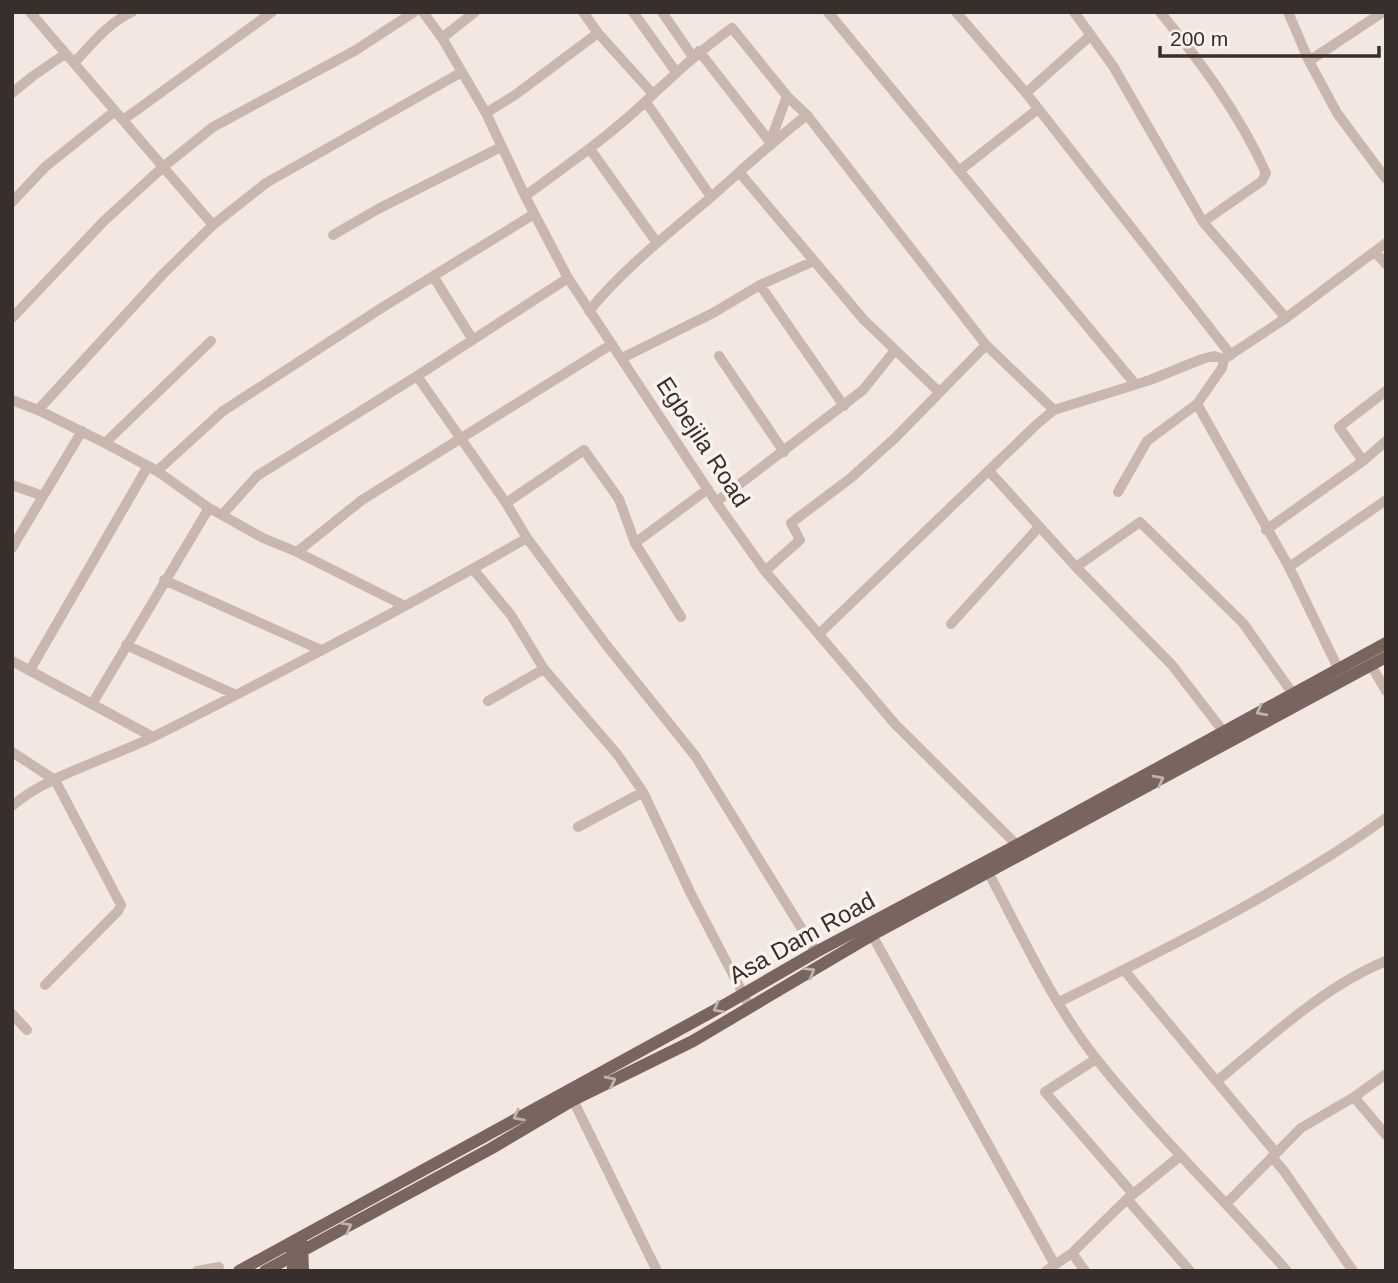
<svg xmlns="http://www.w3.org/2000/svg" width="1398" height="1283" font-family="Helvetica,sans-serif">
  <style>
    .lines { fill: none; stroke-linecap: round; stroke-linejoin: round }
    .minor { stroke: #c9b7ad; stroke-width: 10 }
    .major { stroke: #79645e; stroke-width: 12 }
    .oneway { stroke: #bfb3ad }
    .labels { text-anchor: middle; stroke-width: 7; stroke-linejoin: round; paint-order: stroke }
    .street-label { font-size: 24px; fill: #382e2b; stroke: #f9f3ed }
  </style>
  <rect width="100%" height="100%" fill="#f2e8e1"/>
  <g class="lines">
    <path class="minor" d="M30,12L213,225
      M423,12L442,38L486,113L525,196L568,278L716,502L765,571L895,724L1017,845
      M583,12L598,33L653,94
      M633,12L676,72
      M662,12L693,57
      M828,12L1135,384
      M956,12L1026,93L1231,355
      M1074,12L1113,66L1203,222L1286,318
      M1160,12C1200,61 1240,115 1266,173L1262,181L1203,222
      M1288,12L1309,61L1337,113L1386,179
      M442,38L475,12
      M699,51L770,142
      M1309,61L1383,12
      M74,63C91,45 109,22 132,12
      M12,93L33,76L65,54
      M1026,93L1091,35
      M646,102L711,197
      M486,113L515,95L598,33
      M123,120L272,12
      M770,142L787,96
      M590,149L657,243
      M959,171L1038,109
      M739,172L864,320L939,392
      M525,196C566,166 608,137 645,102C674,75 699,51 732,28L787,96L807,115L986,345L1054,410
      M12,202L45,167L115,111
      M333,235L378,209L501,147
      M1375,252L1386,264
      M433,276L473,340
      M760,285L814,261
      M589,311C624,268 668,234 710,198C742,170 773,141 807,115
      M12,318L104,221L163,167L213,127L356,50L414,12
      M719,356L784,452
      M622,358L713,313L760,285L844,406
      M1224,359L1222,368L1197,404L1289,567L1338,668
      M417,376L506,503L527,538L607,646L696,757L816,952
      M12,400L38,410L105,443L157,471L209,508L263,538L297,552L405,606
      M38,410L163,274L213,225L266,183L462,72
      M105,443L211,341
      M1363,461L1339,427L1386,391
      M157,471L223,411L383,307L534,214
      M989,471L1076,567L1172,665L1223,731
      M12,485L43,496
      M1118,492L1147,441L1197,404
      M716,502L863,390L895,350
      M506,503L584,450L619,499L635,543L681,617
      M222,515L257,476L417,376L568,278
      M1266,530L1363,461L1386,441
      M635,543L708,489
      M12,548L82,431
      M297,552L362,500L612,344
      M1076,567L1140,522L1243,623L1293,694
      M1289,567L1386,500
      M473,569L511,615L544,669L617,754L643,792L691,894L750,1007
      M765,571L800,540L791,523L852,477L896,437L986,345
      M164,580L321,650
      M951,624L1039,527
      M819,634L1036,425L1054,410L1150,380L1202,359L1214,356L1224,359L1286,318L1386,243
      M126,645L234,694
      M12,661L153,737
      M1371,665L1386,691
      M30,670L148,466
      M488,701L544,669
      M92,704L209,508
      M12,752L55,780L121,905L118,911L45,985
      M12,806C48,775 111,758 155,736C280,673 405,608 527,538
      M578,827L643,792
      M988,872C1022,935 1053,1005 1098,1061C1157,1135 1225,1200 1287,1271
      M872,935L1055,1265
      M1124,970L1276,1153
      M1059,1002C1170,947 1284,891 1386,818
      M12,1014L27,1030
      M1096,1059L1045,1092L1133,1194
      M1217,1081C1267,1040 1324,986 1386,961
      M1354,1097L1386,1135
      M573,1100L657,1271
      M1272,1157L1284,1171L1353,1271
      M1127,1199L1190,1271
      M1226,1204L1301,1128L1354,1097L1386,1074
      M1072,1253L1085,1271
      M197,1271L219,1267
      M1046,1271L1072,1253L1127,1199L1179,1157"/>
    <path class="major" d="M302,1244L303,1271
      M292,1249L293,1271
      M239,1271L728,1003L816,952L1017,845L1386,643
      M265,1271L492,1148L573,1100L693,1041L872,935L1386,657"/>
  </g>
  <defs><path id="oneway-chevron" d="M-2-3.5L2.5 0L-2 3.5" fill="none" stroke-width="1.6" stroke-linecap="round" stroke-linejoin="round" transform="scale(1.75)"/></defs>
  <g class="oneway">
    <use href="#oneway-chevron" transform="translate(1261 711) rotate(152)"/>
    <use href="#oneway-chevron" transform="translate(1159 780) rotate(-28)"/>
    <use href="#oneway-chevron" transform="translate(810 972) rotate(-31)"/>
    <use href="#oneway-chevron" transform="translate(718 1008) rotate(152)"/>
    <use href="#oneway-chevron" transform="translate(611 1081) rotate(-26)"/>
    <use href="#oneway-chevron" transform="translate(518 1116) rotate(152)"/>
    <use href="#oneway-chevron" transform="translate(347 1227) rotate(-28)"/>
  </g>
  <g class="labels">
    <g class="street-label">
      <text transform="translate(703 442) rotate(57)" y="8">Egbejila Road</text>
      <text transform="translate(802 938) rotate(-29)" y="8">Asa Dam Road</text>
    </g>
  </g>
  <rect width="1398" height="1283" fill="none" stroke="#382e2b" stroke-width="28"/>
  <path d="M1160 46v10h219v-10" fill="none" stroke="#382e2b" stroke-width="3.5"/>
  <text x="1170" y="46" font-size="21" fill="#382e2b" stroke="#f9f3ed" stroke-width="5" paint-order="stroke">200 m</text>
</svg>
